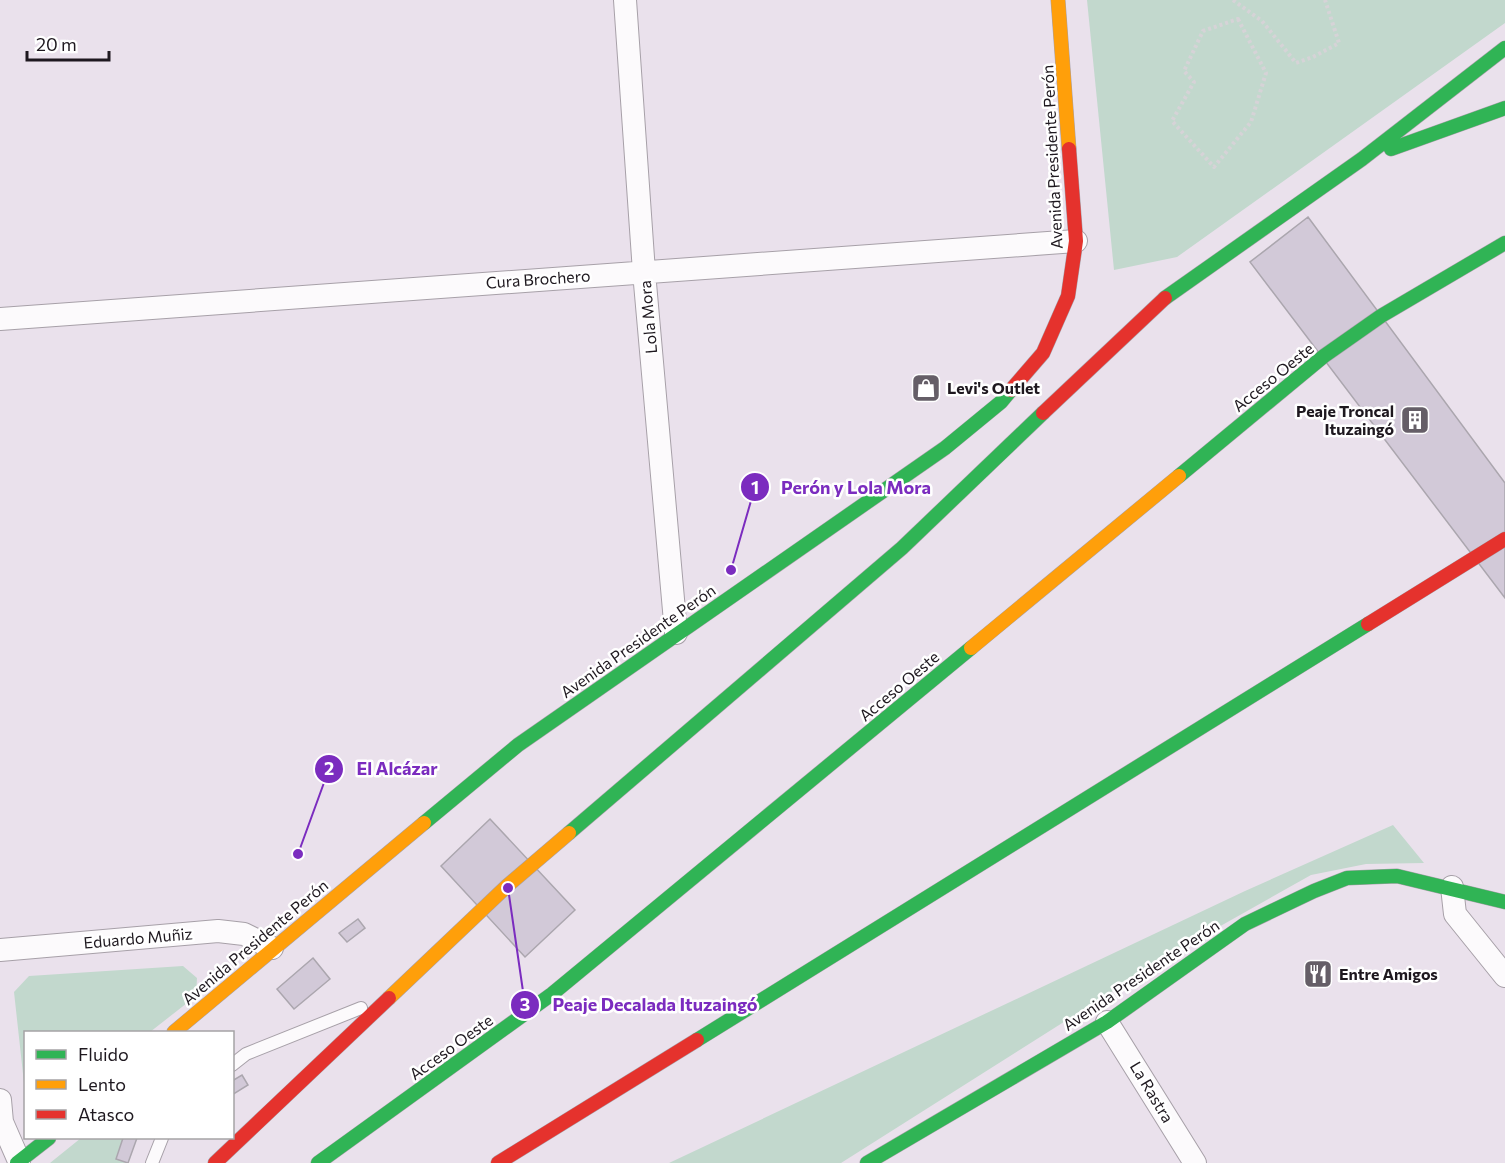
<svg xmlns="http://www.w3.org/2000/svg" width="1505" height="1163" font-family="Commissioner,sans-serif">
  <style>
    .green { fill: #c2d8cd }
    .building { fill: #d2c9d8; stroke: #aba6ae; stroke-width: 1.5 }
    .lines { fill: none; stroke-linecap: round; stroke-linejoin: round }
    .lane-casing { stroke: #a7a0a8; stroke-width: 14 }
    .street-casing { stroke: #a7a0a8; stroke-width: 24 }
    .fast-casing { stroke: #a7a0a8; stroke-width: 15 }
    .slow-casing { stroke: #a7a0a8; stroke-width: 15 }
    .jam-casing { stroke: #a7a0a8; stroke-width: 15 }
    .path { stroke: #d6d3d7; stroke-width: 4; stroke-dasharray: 3 3; stroke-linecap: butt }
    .lane { stroke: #fcfafc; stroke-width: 12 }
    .street { stroke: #fcfafc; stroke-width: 22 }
    .fast { stroke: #30b455; stroke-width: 14 }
    .slow { stroke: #ff9f0a; stroke-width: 14 }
    .jam { stroke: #e5322d; stroke-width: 14 }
    .labels { text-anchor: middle; stroke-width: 5; stroke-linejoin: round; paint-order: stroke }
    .street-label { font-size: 16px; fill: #1e181f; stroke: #fff }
    .poi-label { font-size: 16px; font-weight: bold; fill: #1e181f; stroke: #fff; text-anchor: start }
    .leader { fill: none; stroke: #7b2cbf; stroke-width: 2 }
    .callout-dot { fill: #7b2cbf; stroke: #fff; stroke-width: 2 }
    .mark-label { font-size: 18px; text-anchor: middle; font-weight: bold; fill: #fff }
    .callout-label { font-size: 18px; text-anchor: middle; font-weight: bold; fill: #7b2cbf; stroke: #fff; stroke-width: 5; stroke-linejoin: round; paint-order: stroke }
  </style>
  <rect width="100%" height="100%" fill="#eae1ec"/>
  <path class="green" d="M1087,0H1505V23L1177,257L1114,270Z
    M1393,825L1424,863L1366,864L1311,875L1176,951L841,1163H669L1245,891Z
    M183,966L197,978L196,996L150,1032H26L25,1092L14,992L29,976Z
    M81,1138H123L116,1159L127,1163H50Z"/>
  <path class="building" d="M1308,217L1505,483V598L1250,262Z
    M490,819L575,910L525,957L441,866Z
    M358,919L365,928L347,942L339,933Z
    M313,958L330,979L294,1009L277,989Z
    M242,1075L248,1085L232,1095V1081Z
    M123,1138H137L128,1163L116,1159Z"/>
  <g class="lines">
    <g class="lane-casing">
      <path id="lane" d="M232,1065L246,1054L361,1008
        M152,1163L162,1138"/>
    </g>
    <g class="street-casing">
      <path id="street" d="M625,0L644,272L676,633
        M0,319L1076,241
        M1452,887L1455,914L1505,976
        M0,950L218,931L244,934L272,948
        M1107,1022L1195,1163
        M0,1100L2,1122L19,1161"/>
    </g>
    <g class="fast-casing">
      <path id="fast" d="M1391,149L1505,108
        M1165,298L1362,159L1505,48
        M1179,476L1324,356L1381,316L1505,243
        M424,823L518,745L945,448L1001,402L1011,390
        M569,833L902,548L1043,413
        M697,1040L1368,624
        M17,1163L49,1138
        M318,1163L552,994L971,648
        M867,1163L1107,1022L1245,924L1314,891L1347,878L1397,876L1505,902"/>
    </g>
    <g class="slow-casing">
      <path id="slow" d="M1058,0L1069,149
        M971,648L1179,476
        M389,998L507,886L569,833
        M174,1032L424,823"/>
    </g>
    <g class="jam-casing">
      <path id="jam" d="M1011,390L1043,353L1068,296L1076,241L1069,149
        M1043,413L1165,298
        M1368,624L1505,539
        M215,1163L389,998
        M498,1163L697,1040"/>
    </g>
    <path class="path" d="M1233,0L1262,21L1296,63L1313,57L1339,43L1325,0
      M1238,19L1266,73L1251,122L1214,167L1172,121L1194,82L1184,71L1203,31Z"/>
    <use href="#lane" class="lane"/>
    <use href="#street" class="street"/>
    <use href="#fast" class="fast"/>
    <use href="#slow" class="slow"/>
    <use href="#jam" class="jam"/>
  </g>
  <defs>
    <g id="shop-square" transform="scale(1.5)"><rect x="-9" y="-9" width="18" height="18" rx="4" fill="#655e67" stroke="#fff"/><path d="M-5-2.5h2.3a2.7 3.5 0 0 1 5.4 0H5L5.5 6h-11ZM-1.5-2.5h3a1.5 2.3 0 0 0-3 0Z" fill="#fff"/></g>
    <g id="building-square" transform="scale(1.5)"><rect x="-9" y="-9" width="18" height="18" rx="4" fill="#655e67" stroke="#fff"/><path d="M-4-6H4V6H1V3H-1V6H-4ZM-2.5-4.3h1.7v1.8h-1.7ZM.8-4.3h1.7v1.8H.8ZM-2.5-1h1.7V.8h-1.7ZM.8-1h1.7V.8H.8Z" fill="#fff"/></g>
    <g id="restaurant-square" transform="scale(1.5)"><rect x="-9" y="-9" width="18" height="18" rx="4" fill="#655e67" stroke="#fff"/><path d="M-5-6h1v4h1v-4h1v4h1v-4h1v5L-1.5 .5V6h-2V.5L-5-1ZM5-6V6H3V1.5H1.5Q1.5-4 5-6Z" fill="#fff"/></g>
  </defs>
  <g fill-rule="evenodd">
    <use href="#shop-square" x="926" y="388"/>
    <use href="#building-square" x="1415" y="420"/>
    <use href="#restaurant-square" x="1318" y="974"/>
  </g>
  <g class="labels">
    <g class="street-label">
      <text transform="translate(1052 157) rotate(-93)" y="6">Avenida Presidente Perón</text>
      <text transform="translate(538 279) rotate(-4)" y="6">Cura Brochero</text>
      <text transform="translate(648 317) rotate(-95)" y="6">Lola Mora</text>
      <text transform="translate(1273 377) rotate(-39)" y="6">Acceso Oeste</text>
      <text transform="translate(638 641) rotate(-35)" y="6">Avenida Presidente Perón</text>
      <text transform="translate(899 686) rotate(-40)" y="6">Acceso Oeste</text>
      <text transform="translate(138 938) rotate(-5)" y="6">Eduardo Muñiz</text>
      <text transform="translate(255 942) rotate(-40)" y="6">Avenida Presidente Perón</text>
      <text transform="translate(1141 975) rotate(-34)" y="6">Avenida Presidente Perón</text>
      <text transform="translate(451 1047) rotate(-36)" y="6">Acceso Oeste</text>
      <text transform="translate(1152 1092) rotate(59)" y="6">La Rastra</text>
    </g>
    <g class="poi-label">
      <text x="947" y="394">Levi's Outlet</text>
      <text x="1394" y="417" text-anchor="end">Peaje Troncal<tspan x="1394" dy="18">Ituzaingó</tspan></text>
      <text x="1339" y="980">Entre Amigos</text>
    </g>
  </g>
  <path class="leader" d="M731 570L755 487M298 854L329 769M508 888L525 1005"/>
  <g class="callout-dot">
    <circle cx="731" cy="570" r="6"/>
    <circle cx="298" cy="854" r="6"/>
    <circle cx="508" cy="888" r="6"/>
    <circle cx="755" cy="487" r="15"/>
    <circle cx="329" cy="769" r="15"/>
    <circle cx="525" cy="1005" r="15"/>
  </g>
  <g class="mark-label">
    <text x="755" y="494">1</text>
    <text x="329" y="775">2</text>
    <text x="525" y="1011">3</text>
  </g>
  <g class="callout-label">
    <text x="856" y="494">Perón y Lola Mora</text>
    <text x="397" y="775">El Alcázar</text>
    <text x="655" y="1011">Peaje Decalada Ituzaingó</text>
  </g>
  <rect x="24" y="1031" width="210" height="108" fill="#ffffff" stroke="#a5a3a5" stroke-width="1.5"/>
  <rect x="36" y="1050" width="30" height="9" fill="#30b455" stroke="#a5a3a5" stroke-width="1.5"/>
  <text x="78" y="1061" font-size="18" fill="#1e181f">Fluido</text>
  <rect x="36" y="1080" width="30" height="9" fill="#ff9f0a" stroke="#a5a3a5" stroke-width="1.5"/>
  <text x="78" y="1091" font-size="18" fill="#1e181f">Lento</text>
  <rect x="36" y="1110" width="30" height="9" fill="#e5322d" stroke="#a5a3a5" stroke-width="1.5"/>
  <text x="78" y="1121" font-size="18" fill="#1e181f">Atasco</text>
  <path d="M27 51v9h82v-9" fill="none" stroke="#1e181f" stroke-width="3"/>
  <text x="36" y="51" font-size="18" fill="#1e181f" stroke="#ffffff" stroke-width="4.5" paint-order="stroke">20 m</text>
</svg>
